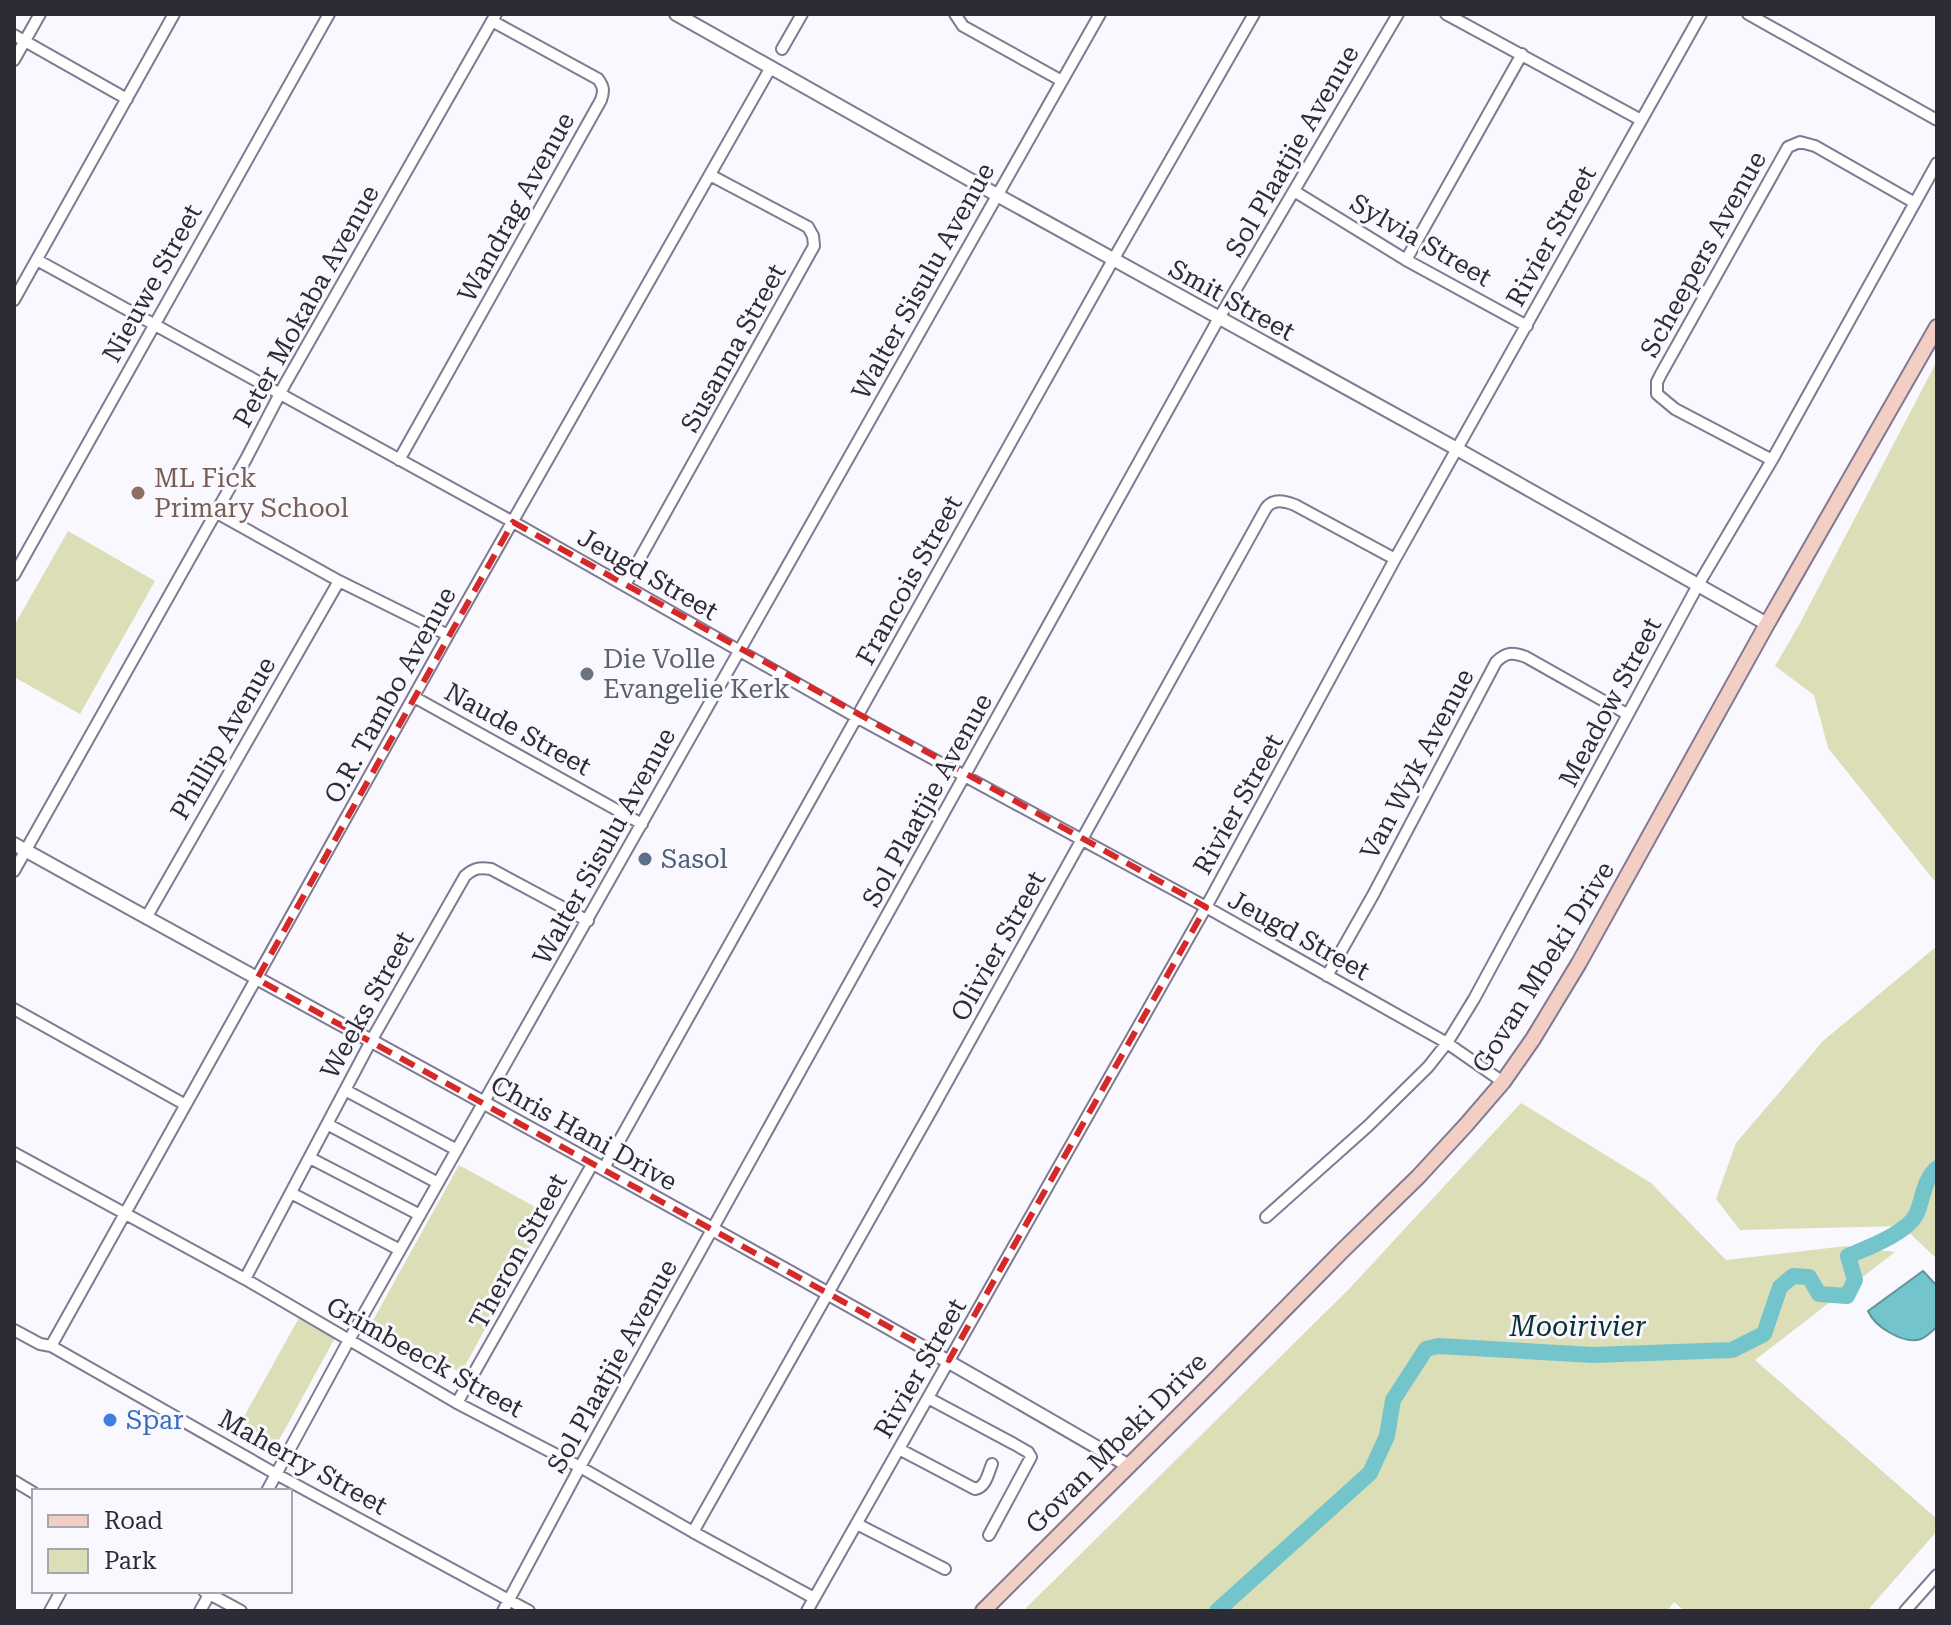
<svg xmlns="http://www.w3.org/2000/svg" width="1951" height="1625" font-family="'Roboto Serif',serif">
  <style>
    .green { fill: #dbdeb6 }
    .water { fill: #74c4cb; stroke: #5f969e; stroke-width: 2 }
    .lines { fill: none; stroke-linecap: round; stroke-linejoin: round }
    .river { stroke: #74c4cb; stroke-width: 16 }
    .minor-casing { stroke: #7f7a92; stroke-width: 14 }
    .tertiary-casing { stroke: #7f7a92; stroke-width: 16 }
    .secondary-casing { stroke: #7f7a92; stroke-width: 18 }
    .minor { stroke: #fff; stroke-width: 10 }
    .tertiary { stroke: #fff; stroke-width: 12 }
    .secondary { stroke: #f3cec4; stroke-width: 14 }
    .marked { fill: none; stroke: #d62828; stroke-width: 6; stroke-dasharray: 16 10; stroke-linejoin: round }
    .education-dot { fill: #8d6e63; stroke: #f9f8fe; stroke-width: 3 }
    .worship-dot { fill: #6b7280; stroke: #f9f8fe; stroke-width: 3 }
    .service-dot { fill: #5c6f8a; stroke: #f9f8fe; stroke-width: 3 }
    .shop-dot { fill: #3f7fe0; stroke: #f9f8fe; stroke-width: 3 }
    .labels { text-anchor: middle; stroke-width: 6; stroke-linejoin: round; paint-order: stroke }
    .street-label { font-size: 26px; fill: #2d2b35; stroke: #f9f8fe }
    .education-label { font-size: 26px; fill: #785e54; stroke: #f9f8fe; text-anchor: start }
    .worship-label { font-size: 26px; fill: #5b616d; stroke: #f9f8fe; text-anchor: start }
    .service-label { font-size: 26px; fill: #4e5e75; stroke: #f9f8fe; text-anchor: start }
    .shop-label { font-size: 26px; fill: #366cbe; stroke: #f9f8fe; text-anchor: start }
    .water-label { font-size: 28px; font-style: italic; fill: #093235; stroke: #f9f8fe }
  </style>
  <rect width="100%" height="100%" fill="#f9f8fe"/>
  <path class="green" d="M1937,361V884L1828,748L1814,695L1775,666L1799,625Z
    M68,531L155,581L80,714L14,677V626Z
    M1937,946V1259L1902,1226L1740,1230L1716,1199L1736,1143L1823,1041Z
    M1521,1103L1651,1183L1726,1260L1846,1246L1895,1252L1755,1360L1937,1519V1531L1867,1611H1685L1674,1602L1667,1611H1023L1350,1288Z
    M459,1165L548,1214L461,1373L371,1324Z
    M300,1316L336,1336L273,1451L236,1431Z"/>
  <path class="water" d="M1923,1271L1937,1286V1327C1933,1330 1927,1337 1921,1339C1904,1345 1875,1327 1868,1311Z"/>
  <g class="lines">
    <path class="river" d="M1217,1611L1370,1473L1387,1436L1393,1400L1426,1349L1438,1346L1593,1355L1732,1350L1764,1334L1780,1287L1793,1276L1809,1277L1819,1294L1847,1296L1855,1280L1848,1256C1867,1248 1908,1233 1917,1213C1923,1198 1924,1179 1937,1168"/>
    <g class="minor-casing">
      <path id="minor" d="M955,14L963,26L1062,81
        M1446,14L1641,120
        M1748,14L1937,120
        M14,35L127,99
        M782,49L802,14
        M14,60L40,14
        M1294,191L1406,260L1527,326
        M37,260L513,522L856,717L1206,907L1447,1043L1503,1082
        M1406,260L1522,54
        M14,300L174,14
        M399,460L601,100C604,91 604,87 598,79L492,21
        M1772,460L1675,409L1657,394V382L1661,374L1788,147L1800,142L1815,146L1915,203
        M215,512L339,581L448,635
        M14,575L329,14
        M625,585L814,246L813,236L808,227L710,175
        M414,697L642,824
        M14,871L246,459L285,384L496,14
        M146,918L339,581
        M1327,976L1373,895L1496,662C1506,652 1513,652 1526,657L1627,714
        M14,1009L184,1104
        M345,1090L457,1150
        M327,1124L438,1183
        M14,1153L245,1279L457,1403L580,1467L693,1532L814,1598
        M310,1158L420,1215
        M604,1168L1113,260L1254,14
        M291,1193L400,1250
        M1266,1217L1368,1126L1428,1067L1447,1043L1474,999L1698,585L1772,460L1937,163
        M245,1279L371,1041L465,876C474,868 480,867 491,869L588,921
        M14,1330L40,1344L51,1346L276,1474L529,1611
        M51,1346L448,635L771,67
        M928,1398L1014,1444L1028,1452L1031,1457L989,1535
        M457,1403L593,1163
        M899,1449L975,1489C986,1487 988,1474 992,1464
        M14,1481L34,1493
        M267,1491L349,1340L1100,14
        M857,1524L945,1569
        M693,1532L931,1111L1266,508C1274,498 1284,501 1295,505L1395,559
        M204,1591L241,1611
        M50,1611L61,1591
        M200,1611L211,1591
        M503,1611L580,1467L1219,318L1398,14
        M807,1611L1206,907L1395,559L1701,14
        M1905,1611L1937,1575"/>
    </g>
    <g class="tertiary-casing">
      <path id="tertiary" d="M676,14L997,195L1457,449L1767,624
        M14,844C386,1051 762,1251 1129,1466"/>
    </g>
    <g class="secondary-casing">
      <path id="secondary" d="M983,1611L1211,1384L1342,1251L1418,1177L1466,1125L1503,1082L1533,1039L1579,963L1767,624L1937,327"/>
    </g>
    <use href="#minor" class="minor"/>
    <use href="#tertiary" class="tertiary"/>
    <use href="#secondary" class="secondary"/>
  </g>
  <path class="marked" d="M513,522L1206,907L949,1360L257,979Z"/>
  <circle class="education-dot" cx="138" cy="493" r="8"/>
  <circle class="worship-dot" cx="587" cy="674" r="8"/>
  <circle class="service-dot" cx="645" cy="859" r="8"/>
  <circle class="shop-dot" cx="110" cy="1420" r="8"/>
  <g class="labels">
    <g class="street-label">
      <text transform="translate(1292 151) rotate(-60)" y="9">Sol Plaatjie Avenue</text>
      <text transform="translate(516 207) rotate(-61)" y="9">Wandrag Avenue</text>
      <text transform="translate(1551 236) rotate(-61)" y="9">Rivier Street</text>
      <text transform="translate(1421 240) rotate(30)" y="9">Sylvia Street</text>
      <text transform="translate(1703 254) rotate(-61)" y="9">Scheepers Avenue</text>
      <text transform="translate(923 281) rotate(-61)" y="9">Walter Sisulu Avenue</text>
      <text transform="translate(152 283) rotate(-61)" y="9">Nieuwe Street</text>
      <text transform="translate(1232 300) rotate(29)" y="9">Smit Street</text>
      <text transform="translate(306 306) rotate(-61)" y="9">Peter Mokaba Avenue</text>
      <text transform="translate(733 348) rotate(-61)" y="9">Susanna Street</text>
      <text transform="translate(648 574) rotate(30)" y="9">Jeugd Street</text>
      <text transform="translate(909 580) rotate(-61)" y="9">Francois Street</text>
      <text transform="translate(390 695) rotate(-61)" y="9">O.R. Tambo Avenue</text>
      <text transform="translate(1610 702) rotate(-62)" y="9">Meadow Street</text>
      <text transform="translate(518 729) rotate(29)" y="9">Naude Street</text>
      <text transform="translate(223 738) rotate(-60)" y="9">Phillip Avenue</text>
      <text transform="translate(1417 764) rotate(-62)" y="9">Van Wyk Avenue</text>
      <text transform="translate(927 800) rotate(-61)" y="9">Sol Plaatjie Avenue</text>
      <text transform="translate(1238 804) rotate(-61)" y="9">Rivier Street</text>
      <text transform="translate(604 846) rotate(-61)" y="9">Walter Sisulu Avenue</text>
      <text transform="translate(1299 935) rotate(29)" y="9">Jeugd Street</text>
      <text transform="translate(998 946) rotate(-61)" y="9">Olivier Street</text>
      <text transform="translate(1543 967) rotate(-58)" y="9">Govan Mbeki Drive</text>
      <text transform="translate(367 1005) rotate(-61)" y="9">Weeks Street</text>
      <text transform="translate(584 1133) rotate(29)" y="9">Chris Hani Drive</text>
      <text transform="translate(518 1251) rotate(-61)" y="9">Theron Street</text>
      <text transform="translate(425 1357) rotate(29)" y="9">Grimbeeck Street</text>
      <text transform="translate(612 1366) rotate(-61)" y="9">Sol Plaatjie Avenue</text>
      <text transform="translate(920 1368) rotate(-60)" y="9">Rivier Street</text>
      <text transform="translate(1116 1443) rotate(-45)" y="9">Govan Mbeki Drive</text>
      <text transform="translate(303 1462) rotate(29)" y="9">Maherry Street</text>
    </g>
    <g class="education-label">
      <text x="154" y="487">ML Fick<tspan x="154" dy="30">Primary School</tspan></text>
    </g>
    <g class="worship-label">
      <text x="603" y="668">Die Volle<tspan x="603" dy="30">Evangelie Kerk</tspan></text>
    </g>
    <g class="service-label">
      <text x="661" y="868">Sasol</text>
    </g>
    <g class="shop-label">
      <text x="126" y="1429">Spar</text>
    </g>
    <g class="water-label">
      <text x="1578" y="1336">Mooirivier</text>
    </g>
  </g>
  <rect width="1951" height="1625" fill="none" stroke="#2d2b35" stroke-width="32"/>
  <rect x="32" y="1489" width="260" height="104" fill="#f9f8fe" stroke="#a7a6ae" stroke-width="2"/>
  <rect x="48" y="1515" width="40" height="12" fill="#f3cec4" stroke="#a7a6ae" stroke-width="2"/>
  <text x="104" y="1529" font-size="24" fill="#2d2b35">Road</text>
  <rect x="48" y="1549" width="40" height="24" fill="#dbdeb6" stroke="#a7a6ae" stroke-width="2"/>
  <text x="104" y="1569" font-size="24" fill="#2d2b35">Park</text>
</svg>
